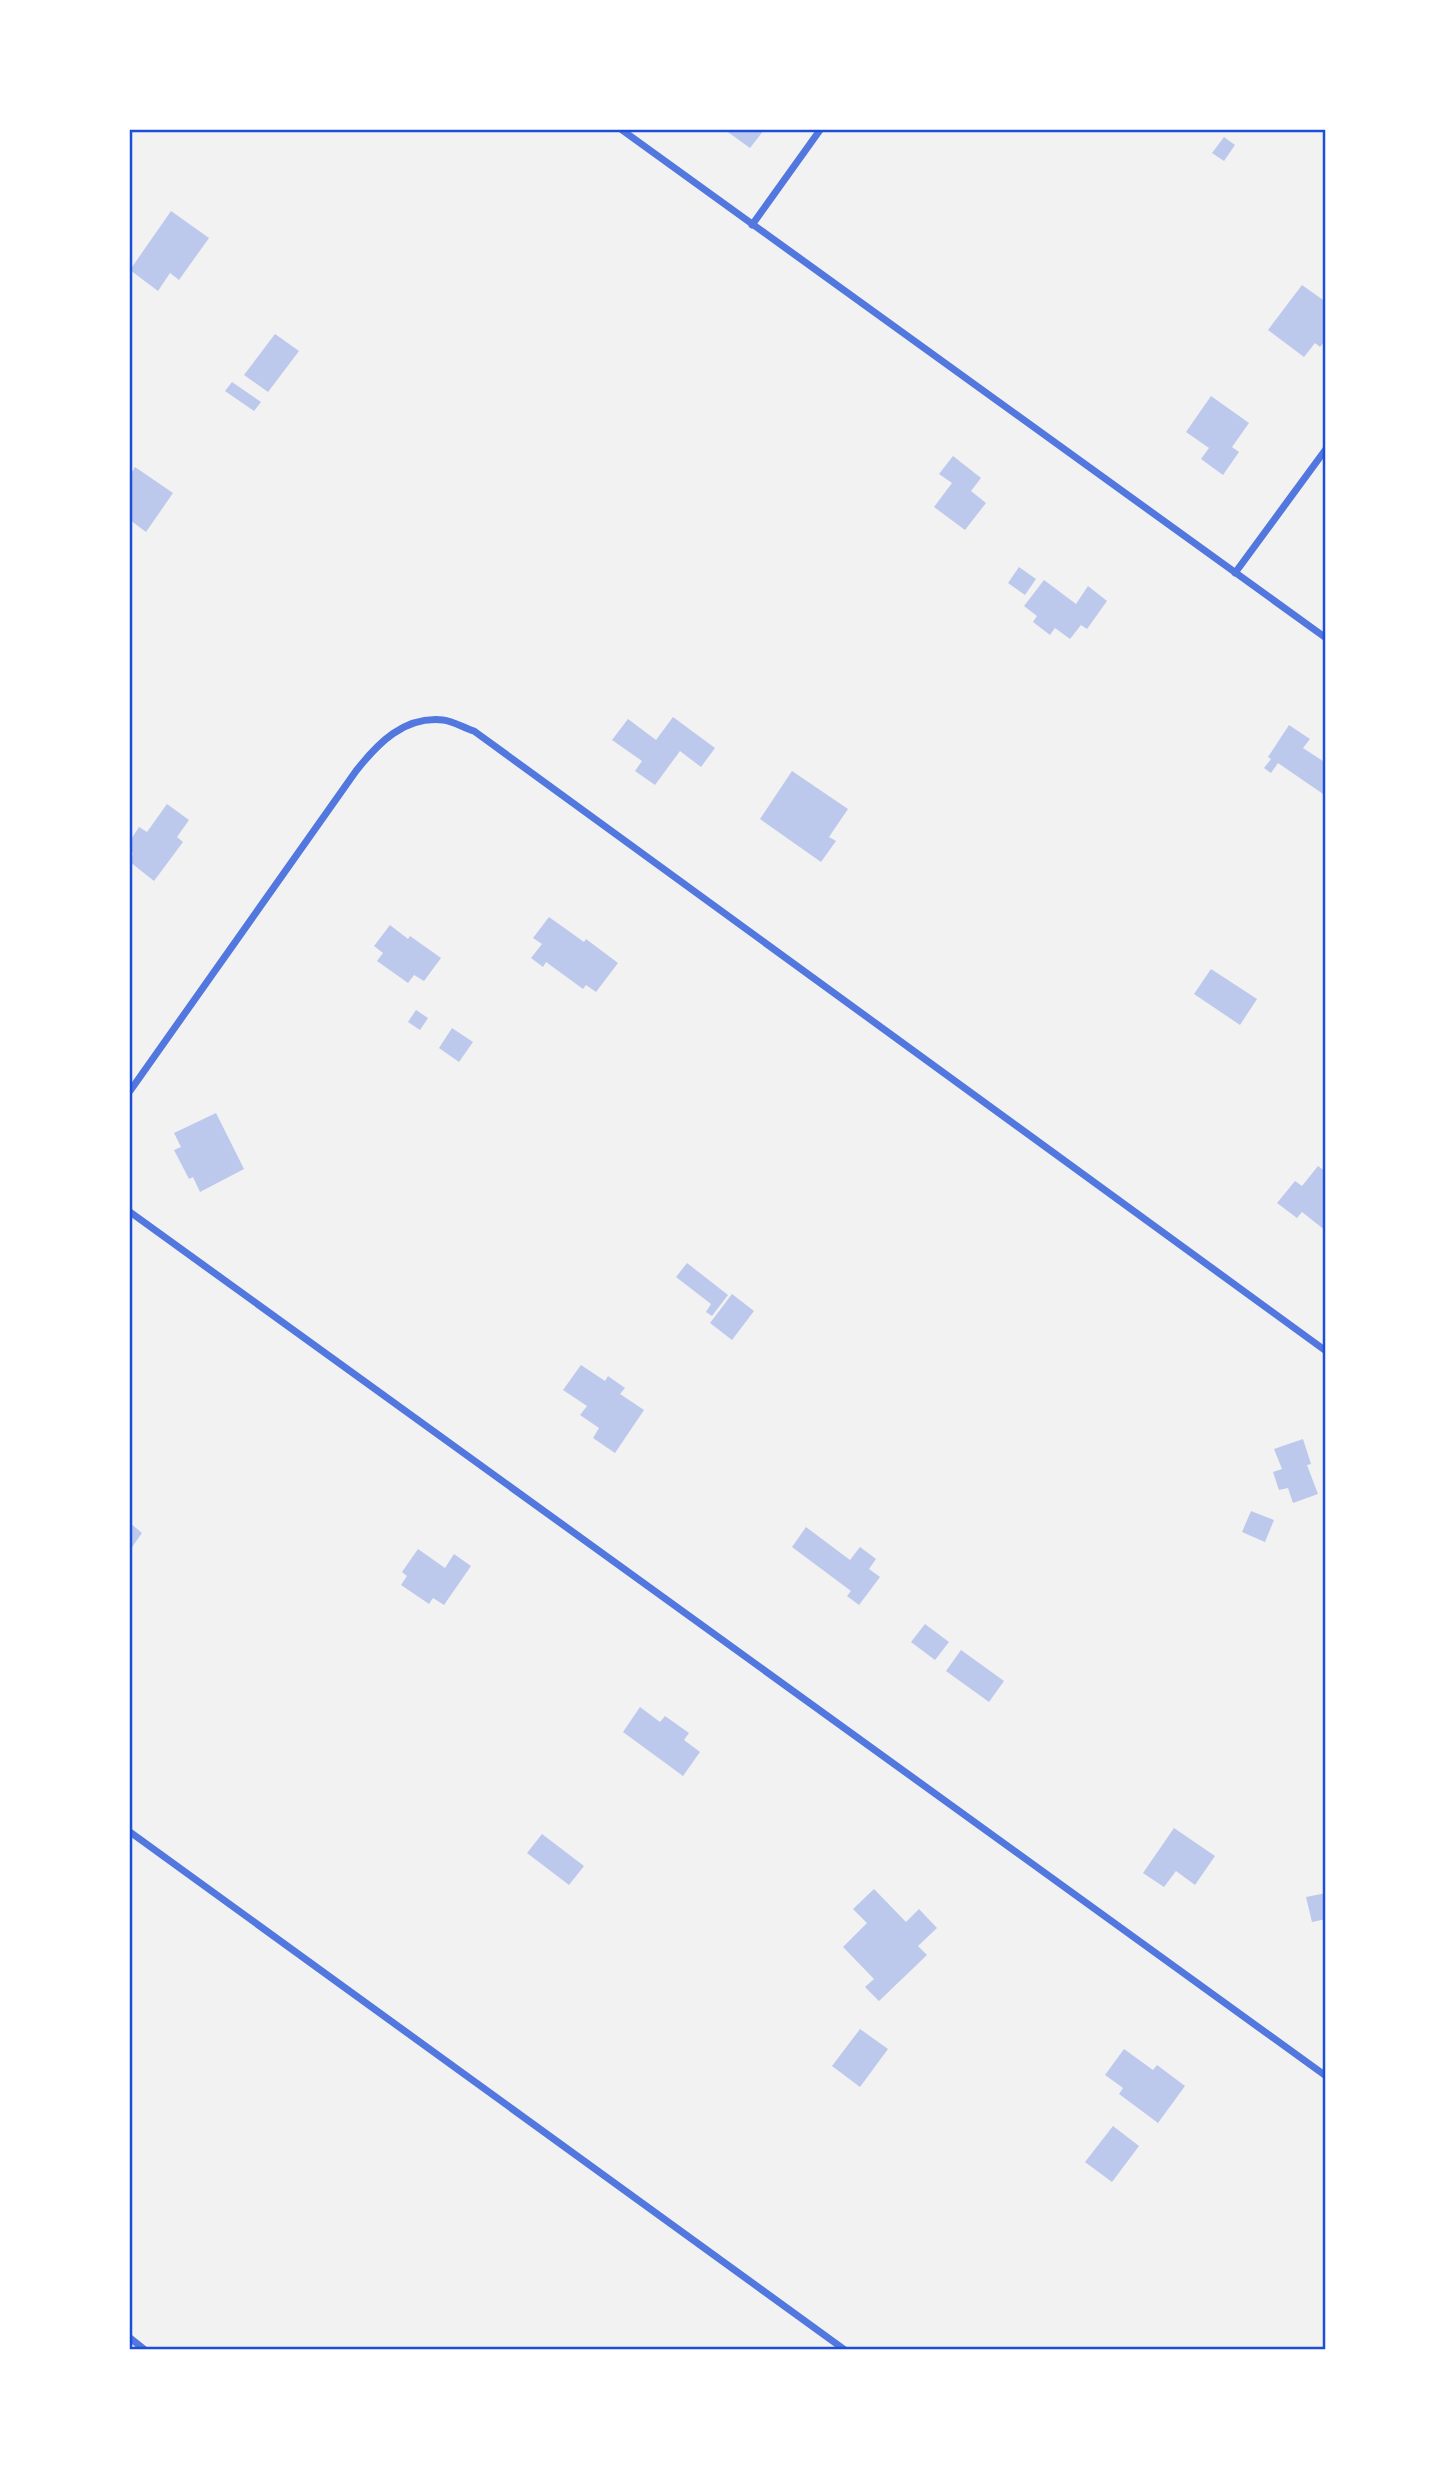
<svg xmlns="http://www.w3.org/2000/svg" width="1455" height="2479" font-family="Lato,sans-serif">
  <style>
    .building { fill: #bdc9ec }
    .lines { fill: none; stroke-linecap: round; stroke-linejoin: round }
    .minor { stroke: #5277de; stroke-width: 7 }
    .neatline { fill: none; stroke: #1d4ed8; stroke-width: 2.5 }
  </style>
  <rect width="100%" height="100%" fill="#f2f2f2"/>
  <path class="building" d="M725,130H764L750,148Z
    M1224,137L1235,145L1224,161L1212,153Z
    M171,211L209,238L179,280L170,273L158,291L130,270Z
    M1302,285L1326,302V340L1320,347L1315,343L1304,357L1268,330Z
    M275,334L299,351L268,392L244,375Z
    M232,382L261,402L254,411L225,391Z
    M1211,396L1249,423L1232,447L1239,452L1223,475L1201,459L1209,448L1186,432Z
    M953,456L981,478L971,491L986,503L965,530L934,507L952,483L939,474Z
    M135,467L173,493L146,532L130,520V475Z
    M1019,567L1036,579L1025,595L1008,583Z
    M1044,580L1076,604L1088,586L1107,601L1087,629L1081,625L1070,639L1055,628L1050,635L1033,622L1037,616L1024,606Z
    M673,717L715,748L701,767L680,751L655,785L635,771L642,761L612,740L628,719L656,740Z
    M1289,725L1310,739L1303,748L1326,763V796L1278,763L1271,773L1264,768L1271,759L1268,757Z
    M792,771L848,809L829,837L836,841L821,862L760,819Z
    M167,804L189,820L177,837L183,842L154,881L130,862L133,853L130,850V841L139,827L147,832Z
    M549,917L584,942L586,939L618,963L596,992L586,985L583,989L546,962L543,967L531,958L542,944L533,938Z
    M390,925L408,939L410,936L441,958L424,981L414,975L408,983L377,961L383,953L374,946Z
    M1211,969L1257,999L1240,1025L1194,994Z
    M416,1010L428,1018L420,1030L408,1022Z
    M452,1028L473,1042L459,1062L439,1048Z
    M216,1113L244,1169L200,1192L193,1177L189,1179L174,1150L181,1147L174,1133Z
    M1318,1166L1326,1172V1231L1302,1212L1297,1218L1277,1203L1295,1181L1302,1186Z
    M687,1263L728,1295L712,1316L706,1312L711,1304L676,1277Z
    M732,1294L754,1311L732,1340L710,1323Z
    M581,1365L605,1381L608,1376L625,1388L620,1394L644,1410L615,1453L593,1438L599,1428L580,1415L587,1406L563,1390Z
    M1303,1439L1311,1464L1307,1465L1318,1494L1293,1503L1288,1488L1279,1490L1273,1472L1282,1469L1274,1449Z
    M1251,1511L1274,1520L1265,1542L1242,1532Z
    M130,1523L142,1533L130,1550Z
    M806,1527L850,1560L860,1547L876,1559L869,1569L880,1577L859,1605L847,1596L851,1591L792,1547Z
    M418,1549L445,1568L454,1554L471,1566L444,1605L433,1598L429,1604L401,1585L407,1576L402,1572Z
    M925,1624L949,1642L935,1660L911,1642Z
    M961,1650L1004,1681L989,1702L946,1671Z
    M640,1707L660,1722L665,1716L689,1733L684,1740L700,1752L683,1776L623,1732Z
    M1174,1828L1215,1856L1195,1885L1176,1871L1164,1887L1143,1873Z
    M542,1834L584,1866L569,1885L527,1853Z
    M874,1889L906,1922L919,1909L937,1928L918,1946L927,1955L879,2001L865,1987L874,1979L843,1947L867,1923L853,1909Z
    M1326,1893V1919L1312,1922L1306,1897Z
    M860,2029L888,2049L860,2087L832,2066Z
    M1124,2049L1153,2070L1157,2065L1185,2086L1158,2123L1119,2094L1123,2088L1105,2075Z
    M1113,2126L1139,2146L1112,2182L1085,2162Z"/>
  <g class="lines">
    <path class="minor" d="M622,130L1326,638
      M752,225L820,130
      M1235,573L1326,449
      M130,1091L356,771C378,743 404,716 443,720C453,721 464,728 474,731L1326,1351
      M130,1212L1326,2076
      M130,1832L845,2350
      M130,2338L145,2350"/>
  </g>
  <rect width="1455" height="2479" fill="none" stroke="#ffffff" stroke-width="262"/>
  <rect x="131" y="131" width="1193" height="2217" class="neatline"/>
</svg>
